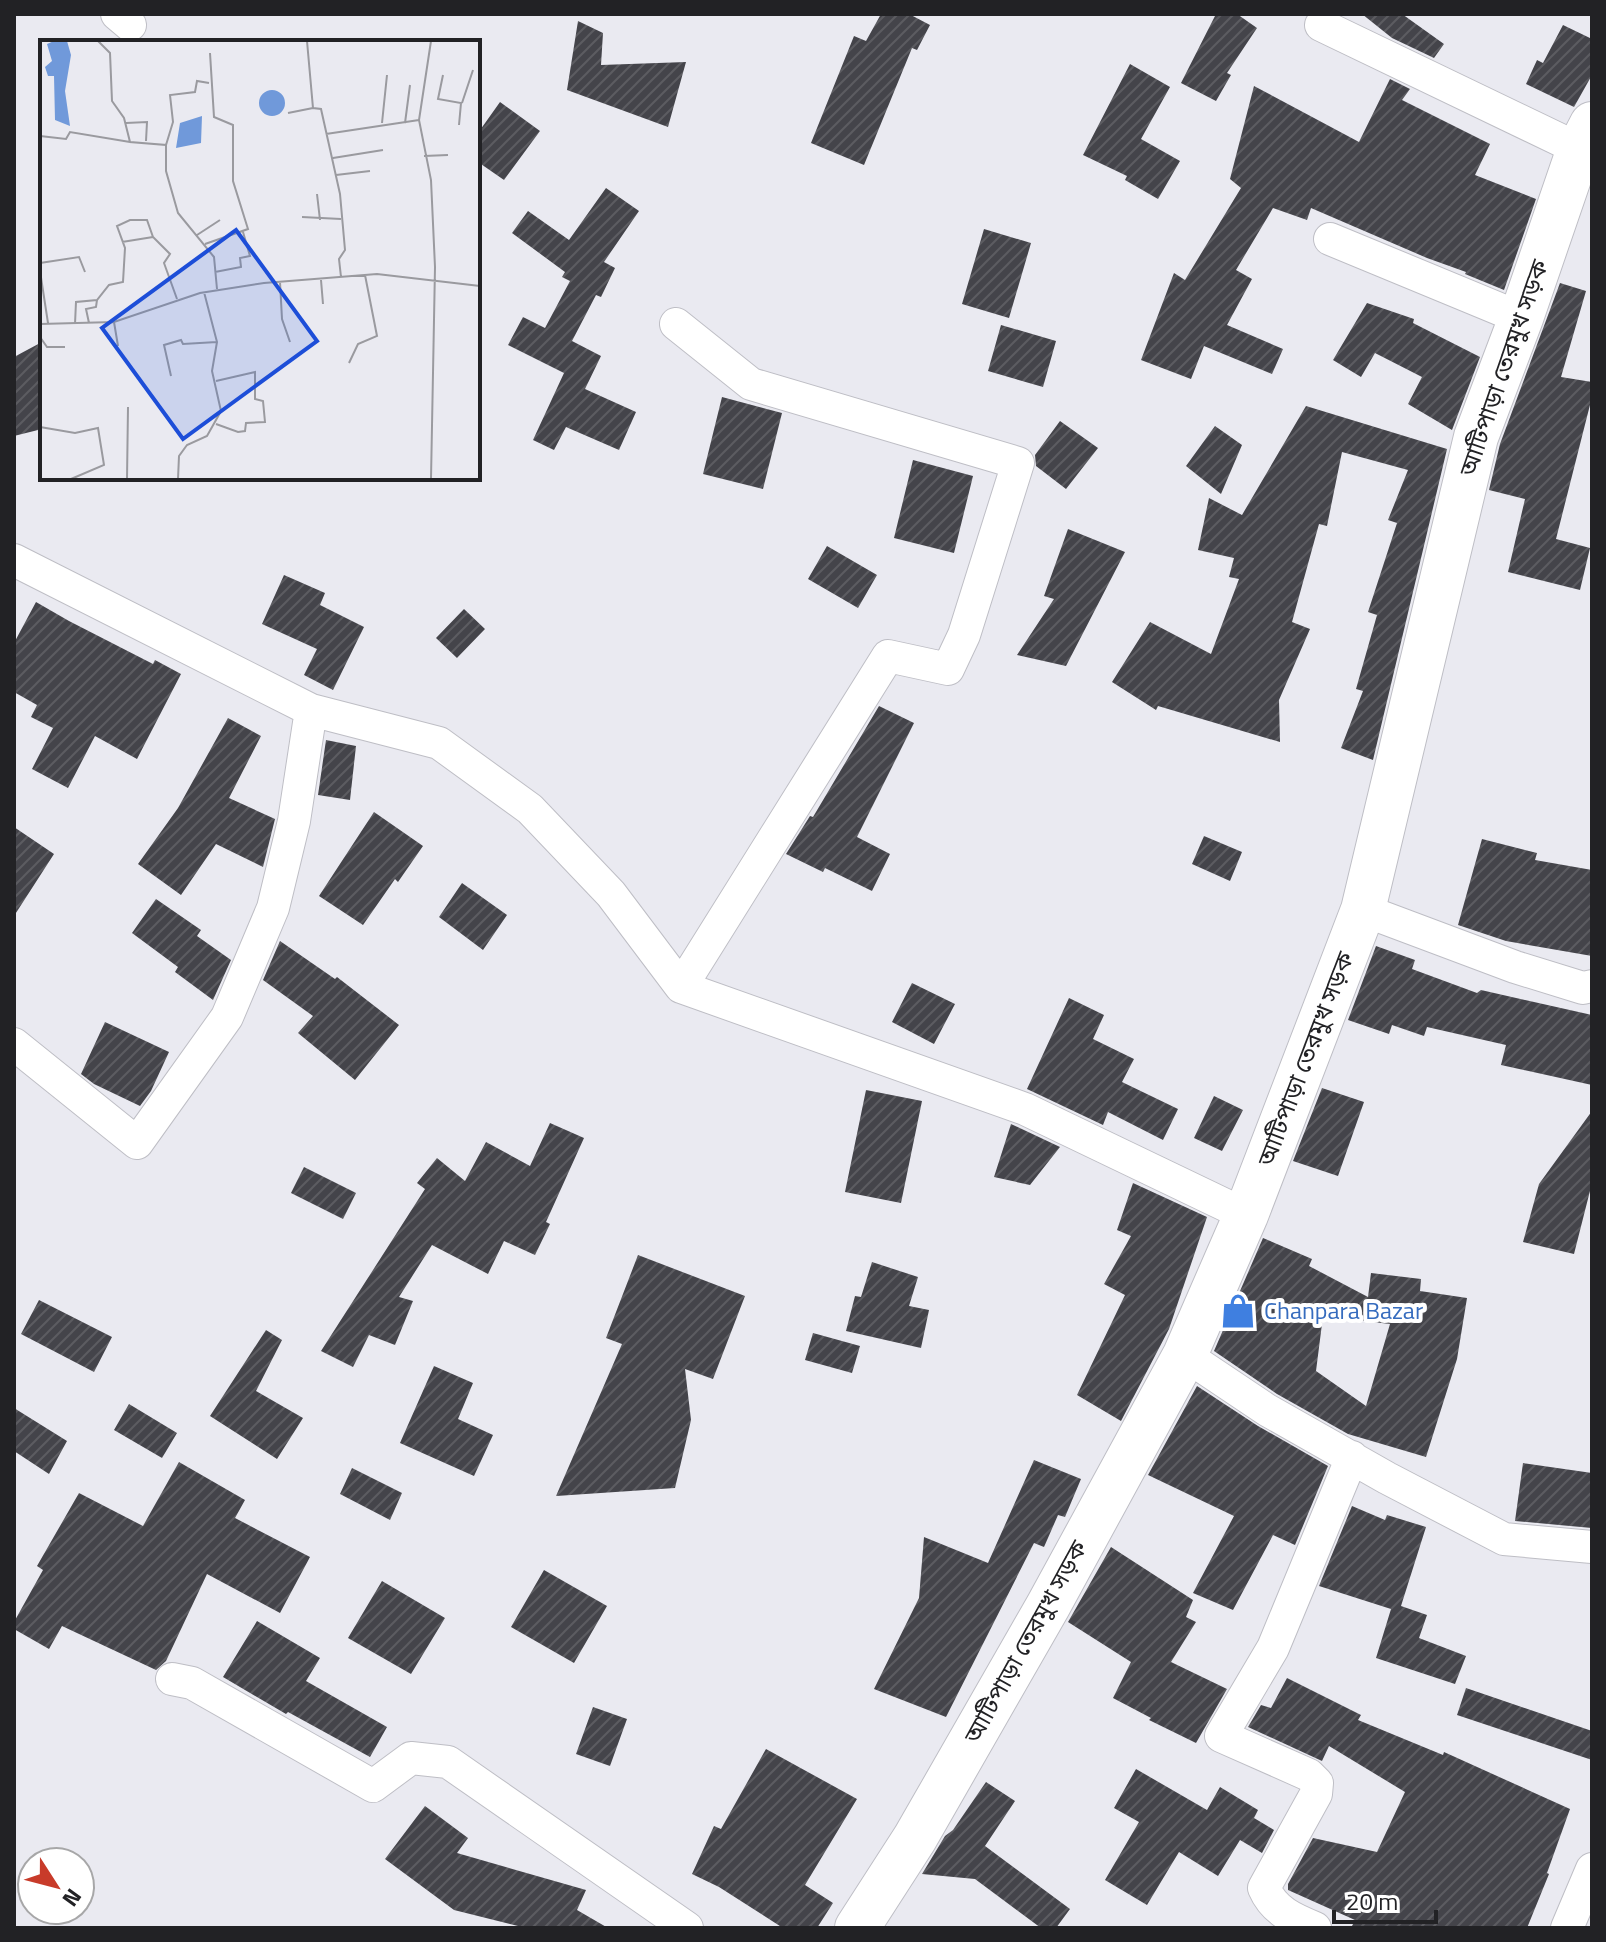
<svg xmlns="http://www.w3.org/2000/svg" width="1606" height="1942" font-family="'Titillium Web','Noto Sans Bengali',sans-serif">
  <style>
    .building { fill: url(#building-hatch); fill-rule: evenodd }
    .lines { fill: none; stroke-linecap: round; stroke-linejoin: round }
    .minor-casing { stroke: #bebec5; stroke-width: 34 }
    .secondary-casing { stroke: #bebec5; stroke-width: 46 }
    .minor { stroke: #fff; stroke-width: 32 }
    .secondary { stroke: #fff; stroke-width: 44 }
    .labels { text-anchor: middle; stroke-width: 8; stroke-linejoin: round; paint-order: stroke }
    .street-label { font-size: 24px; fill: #222225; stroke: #fff }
    .shop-label { font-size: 24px; fill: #366cbe; stroke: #fff; text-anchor: start }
    .inset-road { fill: none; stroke: #9a9a9f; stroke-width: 2 }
    .view { fill: #1d4ed8; fill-opacity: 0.15; stroke: #1d4ed8; stroke-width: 4 }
    .inset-edge { fill: none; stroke: #222225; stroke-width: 4 }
  </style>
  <defs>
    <pattern id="building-hatch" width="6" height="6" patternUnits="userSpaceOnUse" patternTransform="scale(2)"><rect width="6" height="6" fill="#44444a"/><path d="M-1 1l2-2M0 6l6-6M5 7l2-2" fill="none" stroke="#5c5c61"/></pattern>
  </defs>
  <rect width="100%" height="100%" fill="#eaeaf1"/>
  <path class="building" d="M881,14H909L930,25L917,50L912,48L864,165L811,143L854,36L866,41Z
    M1216,14H1237L1257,28L1227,73L1231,75L1216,101L1181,83Z
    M1362,14H1402L1444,44L1434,58L1392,38Z
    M578,21L603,33L601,65L686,62L668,127L567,90Z
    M1563,25L1592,39V75L1574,107L1526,84L1537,60L1543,63Z
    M1130,64L1170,87L1141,139L1180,161L1158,199L1125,180L1127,176L1083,155Z
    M1390,79L1410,89L1402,100L1490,144L1475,175L1536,199L1504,290L1465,274L1466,272L1427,258L1311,208L1307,220L1273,208L1236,270L1252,279L1227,325L1283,349L1272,374L1204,346L1191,379L1141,360L1174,273L1185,280L1241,188L1230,179L1254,86L1359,142Z
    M500,102L540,131L504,180L478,162V133Z
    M606,188L639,211L604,262L615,268L601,297L596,295L572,341L601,356L585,389L636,412L619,450L566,427L554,450L533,440L564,373L508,345L523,317L545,328L570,281L562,277L565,272L512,233L528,211L569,240Z
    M984,229L1031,243L1009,318L962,304Z
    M1560,283L1586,291L1561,377L1592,382V397L1556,539L1590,548L1580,590L1508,572L1525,499L1489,490L1500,444Z
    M1367,303L1414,319L1413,323L1480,357L1452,430L1408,404L1422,377L1375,353L1361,377L1333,360Z
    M1001,325L1056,341L1043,387L988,371Z
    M42,342V429L14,436V357Z
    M722,397L782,413L763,489L703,474Z
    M1306,406L1447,449L1373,760L1341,748L1363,691L1356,689L1377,615L1368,612L1397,523L1388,520L1408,470L1342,452L1327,526L1319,524L1292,622L1310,629L1279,700L1280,742L1158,706L1156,710L1112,682L1150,622L1211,654L1239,579L1229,577L1234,558L1198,550L1209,498L1242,515Z
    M1060,421L1098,448L1066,489L1036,466L1035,455Z
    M1215,426L1242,445L1221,494L1186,466Z
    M913,460L973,476L954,553L894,538Z
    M1068,529L1125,552L1066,666L1017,655L1054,599L1044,596Z
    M827,546L877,575L858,608L808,579Z
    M284,575L325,593L320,605L364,627L333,690L304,675L317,649L262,624Z
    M36,602L69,621L153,664L155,660L181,674L137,759L95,736L68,788L32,769L53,728L31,717L37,705L14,692V643Z
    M464,609L485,629L457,658L436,638Z
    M879,706L914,723L857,837L890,854L872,891L825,868L823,872L786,854L810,816L813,817Z
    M228,718L261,736L229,798L275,819L263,867L216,844L181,895L138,864L178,808Z
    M326,740L356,746L350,800L318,795Z
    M374,812L423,846L398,882L395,879L363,925L319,896Z
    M14,827L54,854L14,916Z
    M1204,836L1242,852L1230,881L1192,864Z
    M1482,839L1537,853L1535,860L1592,870V956L1506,941L1458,925Z
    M462,883L507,915L483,950L439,917Z
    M156,899L201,930L197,936L231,960L213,1000L175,972L178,967L132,933Z
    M280,941L335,979L337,977L399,1025L355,1080L298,1033L313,1016L263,980Z
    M1376,946L1415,960L1412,969L1477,993L1481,990L1592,1015V1085L1501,1065L1506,1045L1427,1027L1424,1036L1392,1025L1389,1034L1348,1020Z
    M912,983L955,1004L934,1044L892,1022Z
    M1069,998L1104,1015L1093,1039L1134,1059L1122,1082L1178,1109L1163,1140L1108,1112L1103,1125L1027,1089Z
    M105,1022L169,1052L151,1091L140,1106L94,1084L81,1074Z
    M1322,1088L1364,1102L1338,1176L1293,1161Z
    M866,1090L922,1101L901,1203L845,1192Z
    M1214,1096L1243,1110L1222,1151L1194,1138Z
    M1592,1111V1183L1574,1254L1523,1242L1539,1184Z
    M550,1123L584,1138L546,1222L550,1224L535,1255L504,1241L488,1274L432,1245L399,1297L413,1301L395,1345L369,1335L353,1367L321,1351L425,1189L417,1183L437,1158L465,1181L486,1142L530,1166Z
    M1011,1124L1060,1147L1030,1185L994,1177Z
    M304,1167L356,1193L343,1219L291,1193Z
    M1133,1183L1207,1217L1169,1329L1121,1421L1077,1395L1125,1295L1104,1284L1131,1236L1117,1230Z
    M1263,1238L1312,1259L1309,1266L1368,1297L1371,1273L1421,1279L1420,1291L1467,1298L1457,1359L1426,1457L1348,1434L1277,1394L1214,1351ZM1323,1316L1390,1324L1366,1406L1316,1371Z
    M638,1255L745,1296L713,1379L685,1369L691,1420L675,1488L556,1496L622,1344L606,1338Z
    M872,1262L918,1277L909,1306L929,1310L921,1348L846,1331L855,1296L861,1297Z
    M39,1300L112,1337L94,1372L21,1334Z
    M266,1330L282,1340L256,1391L303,1418L277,1459L210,1416Z
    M813,1333L860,1346L852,1373L805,1360Z
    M434,1366L473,1383L458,1419L493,1435L474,1476L400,1443Z
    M1197,1386L1258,1426L1328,1466L1295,1545L1273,1535L1233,1610L1193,1593L1234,1516L1148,1475Z
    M129,1404L177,1433L162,1458L114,1430Z
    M14,1408L67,1441L49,1474L14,1451Z
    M1034,1460L1081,1479L1065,1517L1058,1515L1044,1547L1034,1543L946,1717L874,1689L919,1598L924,1537L988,1563Z
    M179,1462L245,1500L235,1518L310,1557L280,1613L207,1574L166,1661L156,1670L62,1626L49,1649L14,1629V1622L43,1570L37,1566L79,1493L143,1526Z
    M1523,1463L1592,1473V1528L1515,1521Z
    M352,1468L402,1493L390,1520L340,1494Z
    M1352,1506L1385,1520L1387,1515L1426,1527L1401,1606L1427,1615L1419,1638L1466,1656L1455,1684L1376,1658L1391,1609L1319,1586Z
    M1111,1547L1193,1600L1186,1617L1196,1622L1171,1662L1227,1689L1196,1743L1149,1720L1151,1718L1113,1698L1131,1662L1068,1622Z
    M544,1570L607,1606L574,1663L511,1627Z
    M382,1581L445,1618L411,1674L348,1638Z
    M257,1621L320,1658L306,1681L387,1727L370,1757L288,1712L286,1714L223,1677Z
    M1287,1678L1361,1715L1358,1720L1443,1755L1444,1752L1570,1809L1547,1873L1549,1874L1527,1928H1351L1355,1920L1288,1890V1884L1313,1838L1377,1852L1405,1792L1329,1746L1322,1761L1248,1727L1261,1705L1271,1708Z
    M1466,1688L1592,1731V1760L1457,1715Z
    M593,1707L627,1719L610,1766L576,1754Z
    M766,1749L857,1799L805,1885L833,1903L817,1928H783L719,1887L692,1874L714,1826L721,1829Z
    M1136,1769L1207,1810L1220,1787L1258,1810L1254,1818L1274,1830L1262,1853L1240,1840L1218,1876L1179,1852L1147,1905L1105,1880L1139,1822L1114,1808Z
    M986,1782L1015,1801L985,1846L1070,1909L1056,1928H1041L975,1879L922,1874L945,1836L953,1830Z
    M425,1806L468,1838L457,1853L586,1890L577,1910L608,1928H526L454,1910L385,1859Z"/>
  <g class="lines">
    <g class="minor-casing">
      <path id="minor" d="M117,14L130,25
        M1321,25L1579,149
        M1330,239L1521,318
        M676,324L751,384L1018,463L964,635L948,669L888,656L681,987
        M14,560L311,710L439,743L530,809L611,894L681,987L1025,1109L1246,1215
        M1363,910L1515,967L1583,988L1592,986
        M14,1044L137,1143L227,1017L273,908L294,821L311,710
        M1185,1355L1267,1410L1387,1478L1504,1539L1592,1547
        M172,1679L192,1683L373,1786L411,1758L448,1762L687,1928
        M1315,1928C1293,1919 1274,1911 1264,1888L1316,1794L1317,1783L1309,1775L1221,1736L1273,1648L1352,1457
        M1567,1928L1592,1869"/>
    </g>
    <g class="secondary-casing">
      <path id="secondary" d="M857,1928L915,1838L1048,1606L1185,1355L1246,1215L1363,910L1476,437L1521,318L1579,149L1592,124"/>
    </g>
    <use href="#minor" class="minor"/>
    <use href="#secondary" class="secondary"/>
  </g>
  <defs>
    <g id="shop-bare" transform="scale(2.76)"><path d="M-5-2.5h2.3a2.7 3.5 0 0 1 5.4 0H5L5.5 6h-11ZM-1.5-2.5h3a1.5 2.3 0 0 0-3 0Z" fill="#3f7fe0" stroke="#fff" stroke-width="2.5" paint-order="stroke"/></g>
  </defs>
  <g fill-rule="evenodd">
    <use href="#shop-bare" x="1238" y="1311"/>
  </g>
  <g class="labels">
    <g class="street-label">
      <text transform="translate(1504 368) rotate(-71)" y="8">আটিপাড়া তেরমুখ সড়ক</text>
      <text transform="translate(1306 1059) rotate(-69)" y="8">আটিপাড়া তেরমুখ সড়ক</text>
      <text transform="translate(1026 1642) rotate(-61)" y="8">আটিপাড়া তেরমুখ সড়ক</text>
    </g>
    <g class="shop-label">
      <text x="1264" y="1319">Chanpara Bazar</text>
    </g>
  </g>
  <g transform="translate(40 40)">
    <rect width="440" height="440" fill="#eaeaf1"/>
    <path d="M14,1H27L31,15L25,51L30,86L15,80L14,36H8L5,27L12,21L7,4ZM219 63a13 13 0 1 1 26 0a13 13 0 1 1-26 0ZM162,76L161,103L136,108L140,83Z" fill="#7099da"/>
    <path class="inset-road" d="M58,1L70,13L72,61L84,78L90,102L126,105V131L138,173L174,217L177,249M267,1L273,68L281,69L300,154L305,210L299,219L301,237M391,1L379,80L391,140L395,227L391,439M403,35L398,59L421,63L419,85M422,63L433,30M248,73L273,68M86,83L107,82L106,101M342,83L347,35M365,83L370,45M286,94L379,80M0,96L26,99L30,92L90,102M126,105L133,82L130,55L155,52L157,41L169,43M384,116L408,115M293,118L343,110M296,135L330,131M277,154L280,180M262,177L301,179M157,195L180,180M82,202L113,197M165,204L208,189L193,141V85L174,77L170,13M0,223L39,217L45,232M0,231L8,283M175,232L201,227L200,218L210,216L203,192M281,240L283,264M240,242L242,279L250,302M74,282L78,306M49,283L46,269L56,267L57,260M0,284L74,282L160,253L224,243L337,234L440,246M35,284L36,262L57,260L69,245L83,242L85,208L77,186L90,180H107L113,197L130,214L124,223L137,259M0,297L7,307H25M309,323L318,304L337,296L325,235M131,336L124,305L141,300L143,304L177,302M176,384L198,392L205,391L206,383L225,382L223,361L215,359V332L176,341M0,387L35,393L58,388L64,425L31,439M87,439L88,367M138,439L139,416L147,405L167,396L181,371L172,331L177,302L164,252"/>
    <path class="view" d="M196,190L277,301L143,399L62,288Z"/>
    <rect width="440" height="440" class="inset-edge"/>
  </g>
  <rect width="1606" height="1942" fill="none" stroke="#222225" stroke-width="32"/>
  <g transform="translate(56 1886) rotate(126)"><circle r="38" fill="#ffffff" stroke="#a7a7a8" stroke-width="2"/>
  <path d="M0-6L14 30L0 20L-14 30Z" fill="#c83b2a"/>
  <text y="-12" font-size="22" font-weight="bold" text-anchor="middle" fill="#222225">N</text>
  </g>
  <path d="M1334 1910v12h102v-12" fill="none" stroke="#222225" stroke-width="4"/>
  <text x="1346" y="1910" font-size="24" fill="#222225" stroke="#ffffff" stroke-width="6" paint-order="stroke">20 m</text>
</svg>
